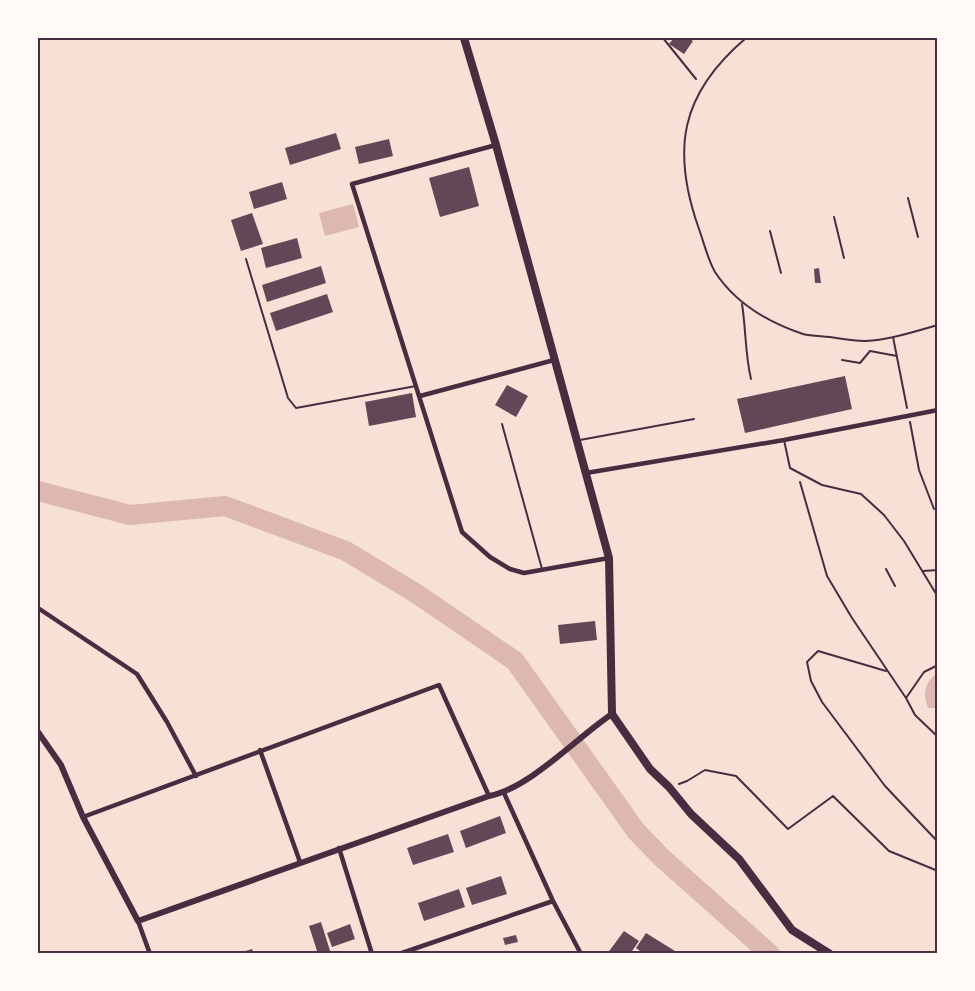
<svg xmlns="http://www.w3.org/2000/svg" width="975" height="991" font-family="'Space Grotesk',sans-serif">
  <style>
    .water { fill: #dcb8b0 }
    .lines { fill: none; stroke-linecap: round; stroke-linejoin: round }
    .river { stroke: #dcb8b0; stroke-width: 20 }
    .building { fill: #644757 }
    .path { stroke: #4a2c40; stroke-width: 2 }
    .service { stroke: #4a2c40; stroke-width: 2 }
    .minor { stroke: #4a2c40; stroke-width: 4.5 }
    .tertiary { stroke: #4a2c40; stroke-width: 6 }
    .primary { stroke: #4a2c40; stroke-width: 8 }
    .neatline { fill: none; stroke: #4a2c40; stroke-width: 2 }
  </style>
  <rect width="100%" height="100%" fill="#f7e1d7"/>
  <path class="water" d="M353,204L359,227L325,236L319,213Z
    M937,673V708H928C922,694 925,682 937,673Z"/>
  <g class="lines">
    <path class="river" d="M38,491L130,515L225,506L346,551L417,594L515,661L636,831L661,857L770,954"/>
  </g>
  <path class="building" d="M674,38H688L693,41L684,54L669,44Z
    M336,133L341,149L290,165L285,148Z
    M389,139L393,156L359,164L355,147Z
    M469,167L479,206L440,217L429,178Z
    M282,182L287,199L254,209L249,192Z
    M252,213L263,244L241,251L231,220Z
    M297,238L302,258L266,268L261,248Z
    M321,266L326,283L267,302L262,285Z
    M819,268L821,283H815L814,269Z
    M327,294L333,312L276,331L270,313Z
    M845,376L852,409L745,433L737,399Z
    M507,385L528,396L516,417L495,405Z
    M412,393L416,417L369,426L365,402Z
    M595,621L597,640L560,644L558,625Z
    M500,816L506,833L466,848L460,831Z
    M448,834L454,852L413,865L407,848Z
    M501,876L507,894L472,905L466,888Z
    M459,889L465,907L424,921L418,903Z
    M321,922L331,954H318L309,926Z
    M350,924L355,939L332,947L327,933Z
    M624,931L639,941L630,954H607Z
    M646,933L675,951L679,954H644L636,948Z
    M516,935L518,942L505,945L503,938Z
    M252,949L254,954H239V953Z"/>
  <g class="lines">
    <path class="path" d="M663,38L696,79
      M746,38C680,94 671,150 699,229C704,243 708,260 715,272C736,304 767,322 803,334C811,336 821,336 830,337C842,339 854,341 866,341C890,340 915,331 938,325
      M908,198L918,237
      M834,217L844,258
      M770,231L781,273
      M742,304C746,329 745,354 751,379
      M893,337L907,408
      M842,360L860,363L870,351L897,356
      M910,422L919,470L934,509
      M800,482L827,576L852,618L906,698L915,715L938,737
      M886,569L895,586
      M886,671L818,651L807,662L811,681L822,702L885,786L938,842
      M906,698L924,672L938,665
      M679,784L687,781L705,770L736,776L788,829L833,796L889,851L938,871"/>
    <path class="service" d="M246,259L288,398L296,408L416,386
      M502,424L542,569
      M580,440L694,419
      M784,440L790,468L822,485L861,494L884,515L904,541L938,597
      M936,513L938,515
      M923,571L938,570"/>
    <path class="minor" d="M496,145L352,184L462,532L490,557L510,569L524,573L609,558
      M420,396L554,360
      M586,473L784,440L938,410
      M38,608L137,674L167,722L196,776
      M260,750L300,862
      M504,793L553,901L581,954
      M83,817L439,685L489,796
      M339,848L372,954
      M138,921L150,954
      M399,954L553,901"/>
    <path class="tertiary" d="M38,732L61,765L83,817L138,921L489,796C530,788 576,738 612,714"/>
    <path class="primary" d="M464,38L496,145L609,558L612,714L650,769L669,787L691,814L739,859L792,930L830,954"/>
  </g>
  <rect width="975" height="991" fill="none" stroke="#fffaf5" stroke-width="78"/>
  <rect x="39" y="39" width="897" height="913" class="neatline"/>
</svg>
